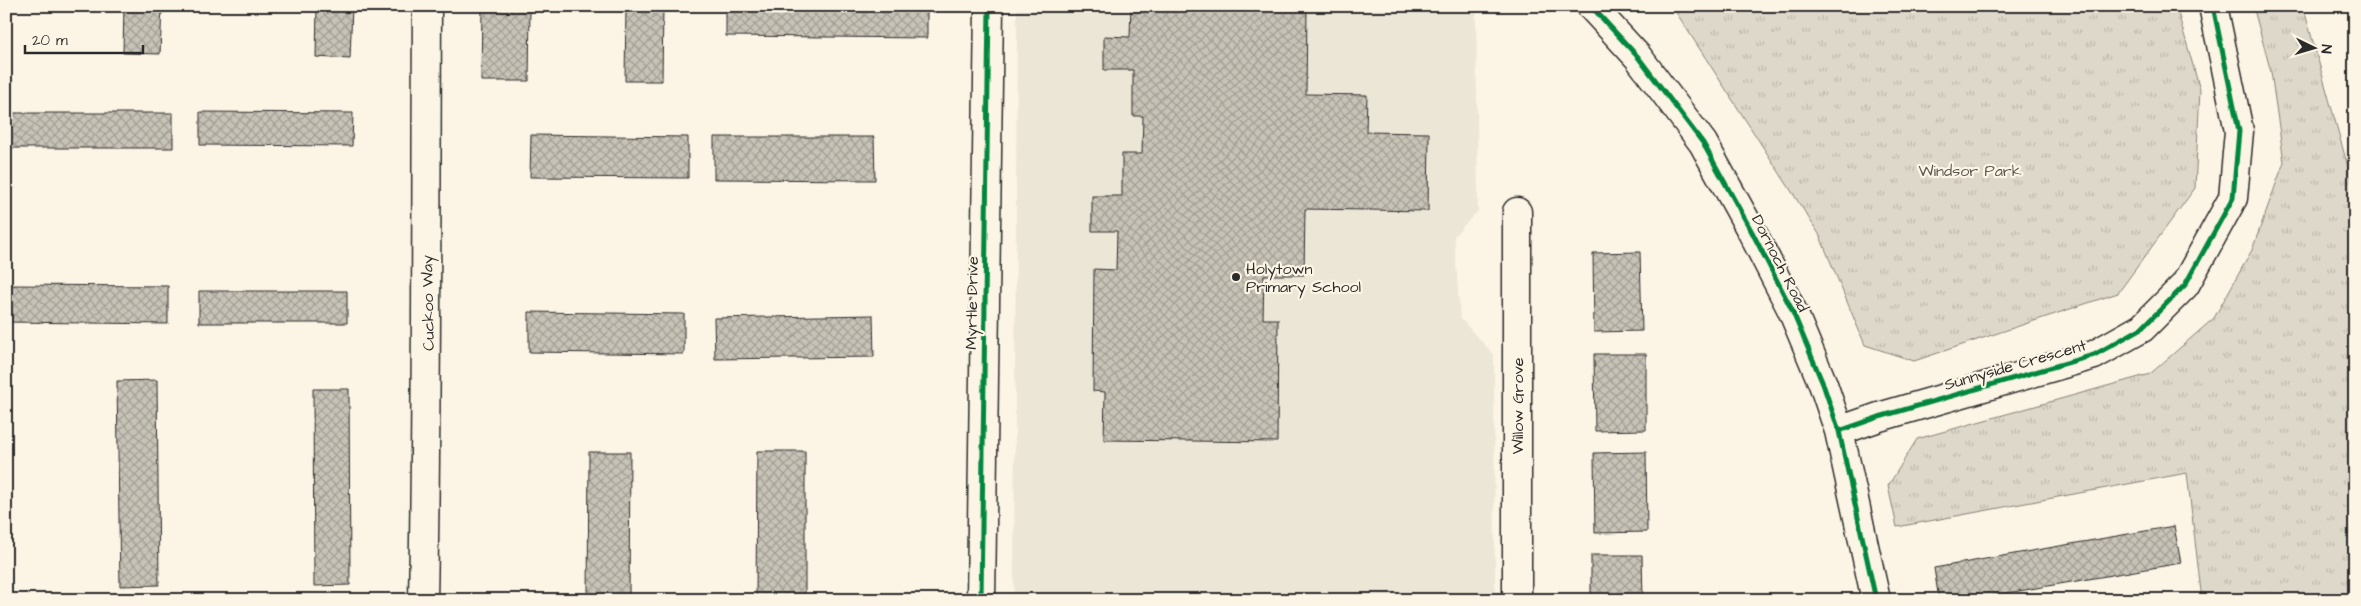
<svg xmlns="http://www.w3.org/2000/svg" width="2361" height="606" font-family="'Architects Daughter',sans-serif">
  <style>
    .built { fill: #ece6d7 }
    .park { fill: url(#park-tufts); stroke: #84827a }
    .building { fill: url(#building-cross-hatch); stroke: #2b2b2b }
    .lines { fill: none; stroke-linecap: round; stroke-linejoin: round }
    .minor-casing { stroke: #2b2b2b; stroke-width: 31 }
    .minor { stroke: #fcf5e5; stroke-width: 28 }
    .cycleway-casing { stroke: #fcf5e5; stroke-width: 8 }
    .cycleway { stroke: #00873e; stroke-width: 5 }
    .poi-dot { fill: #2b2b2b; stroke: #fcf5e5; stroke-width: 2 }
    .labels { text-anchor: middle; stroke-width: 4.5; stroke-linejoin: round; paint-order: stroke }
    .park-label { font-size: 16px; fill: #585653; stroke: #fcf5e5 }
    .street-label { font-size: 16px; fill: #2b2b2b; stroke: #fcf5e5 }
    .poi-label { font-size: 16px; fill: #2b2b2b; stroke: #fcf5e5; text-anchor: start }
  </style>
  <defs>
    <pattern id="park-tufts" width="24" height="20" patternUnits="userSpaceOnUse" patternTransform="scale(1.25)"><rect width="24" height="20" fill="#ded8ca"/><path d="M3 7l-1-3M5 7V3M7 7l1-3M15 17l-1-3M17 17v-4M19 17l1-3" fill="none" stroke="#bfbaae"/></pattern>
    <pattern id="building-cross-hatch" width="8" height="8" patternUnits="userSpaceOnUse" patternTransform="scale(1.25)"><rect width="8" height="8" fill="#c8c3b7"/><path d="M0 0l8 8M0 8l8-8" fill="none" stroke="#a39f95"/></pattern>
  </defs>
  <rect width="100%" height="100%" fill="#fcf5e5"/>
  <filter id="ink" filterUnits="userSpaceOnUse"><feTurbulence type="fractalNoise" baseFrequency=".02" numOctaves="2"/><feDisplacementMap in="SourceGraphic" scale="10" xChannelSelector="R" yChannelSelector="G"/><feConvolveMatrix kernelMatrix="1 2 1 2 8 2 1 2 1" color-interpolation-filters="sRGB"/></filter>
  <g filter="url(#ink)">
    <path class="built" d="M1017,6H1476L1478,211L1454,236L1460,318L1494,355L1495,600H1014Z"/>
    <path class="park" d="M1672,6H2176L2200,90L2195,188L2118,293L1914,361L1865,345L1819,234Z
      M2253,6H2303L2355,192V600H2202L2187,473L1897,527L1888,486L1917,439L2150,374L2214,318L2252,250L2284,162L2271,72Z"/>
    <path class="building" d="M124,6H162L160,54L123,53Z
      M317,6H352L350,59L316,57Z
      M482,6H530L529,81H481Z
      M626,6H663L662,81H625Z
      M726,6H927V38L726,36Z
      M1131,6H1307L1306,94L1367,95L1366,132L1429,133L1428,211L1305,209L1304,275H1264L1263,319H1278L1277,442L1104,440L1105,392L1093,391L1094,269L1116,270L1117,231H1092V196H1122V154H1142L1143,116H1133V70H1104V36L1130,37Z
      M200,112L353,113L352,146L200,145Z
      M6,113H173V148H6Z
      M531,135L688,137V178L530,177Z
      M714,137H874L875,180L714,179Z
      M1640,252L1642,331L1594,332L1593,253Z
      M6,285L168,286V324L6,322Z
      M199,291H347V323H199Z
      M529,312L684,314V354L529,352Z
      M873,315L874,357L715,359L714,318Z
      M1594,354H1646V430L1595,431Z
      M157,380L159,585L120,586L117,381Z
      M313,389H349L350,585L314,586Z
      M757,451H805V600H756Z
      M589,452H630L629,600H588Z
      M1646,452L1647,532L1595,533L1594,453Z
      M2174,526L2181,563L1967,600H1939L1934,568Z
      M1591,555H1642L1643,600H1591Z"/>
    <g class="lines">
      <g class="minor-casing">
        <path id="minor" d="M1591,6L1638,57L1703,143L1752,232L1792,310L1823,384L1839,431L1876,600
          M1517,212V600
          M1839,431L1879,417L2094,355L2142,328L2185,285L2233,198L2239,131L2213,6
          M423,600C427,402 426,204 427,6
          M981,600L989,6"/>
      </g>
      <use href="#minor" class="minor"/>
      <g class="cycleway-casing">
        <path id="cycleway" d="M1591,6L1638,57L1703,143L1752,232L1792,310L1823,384L1839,431L1876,600
          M1839,431L1879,417L2094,355L2142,328L2185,285L2233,198L2239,131L2213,6
          M981,600L989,6"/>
      </g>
      <use href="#cycleway" class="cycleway"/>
    </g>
  </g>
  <circle class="poi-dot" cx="1236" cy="277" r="5"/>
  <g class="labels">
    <g class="park-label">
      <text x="1970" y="176">Windsor Park</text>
    </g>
    <g class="street-label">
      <text transform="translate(1781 263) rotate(63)" y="6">Dornoch Road</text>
      <text transform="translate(427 303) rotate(-91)" y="6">Cuckoo Way</text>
      <text transform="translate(971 303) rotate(-89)" y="6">Myrtle Drive</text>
      <text transform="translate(2015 364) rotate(-16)" y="6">Sunnyside Crescent</text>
      <text transform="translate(1517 406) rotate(-90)" y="6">Willow Grove</text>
    </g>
    <g class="poi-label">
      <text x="1246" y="274">Holytown<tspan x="1246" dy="18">Primary School</tspan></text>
    </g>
  </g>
  <rect width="2361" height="606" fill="none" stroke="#fcf5e5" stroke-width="25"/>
  <rect x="12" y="12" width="2336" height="581" fill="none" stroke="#2b2b2b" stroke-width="2" filter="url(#ink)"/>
  <g transform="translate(2314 48) rotate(95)" stroke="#fcf5e5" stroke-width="4" paint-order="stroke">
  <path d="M0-4L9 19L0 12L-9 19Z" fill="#2b2b2b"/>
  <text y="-8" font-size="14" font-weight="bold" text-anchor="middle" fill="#2b2b2b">N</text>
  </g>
  <path d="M25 45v8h118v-8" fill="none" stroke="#2b2b2b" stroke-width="2.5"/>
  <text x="32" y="45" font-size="15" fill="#2b2b2b" stroke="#fcf5e5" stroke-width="4" paint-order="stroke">20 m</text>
</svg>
